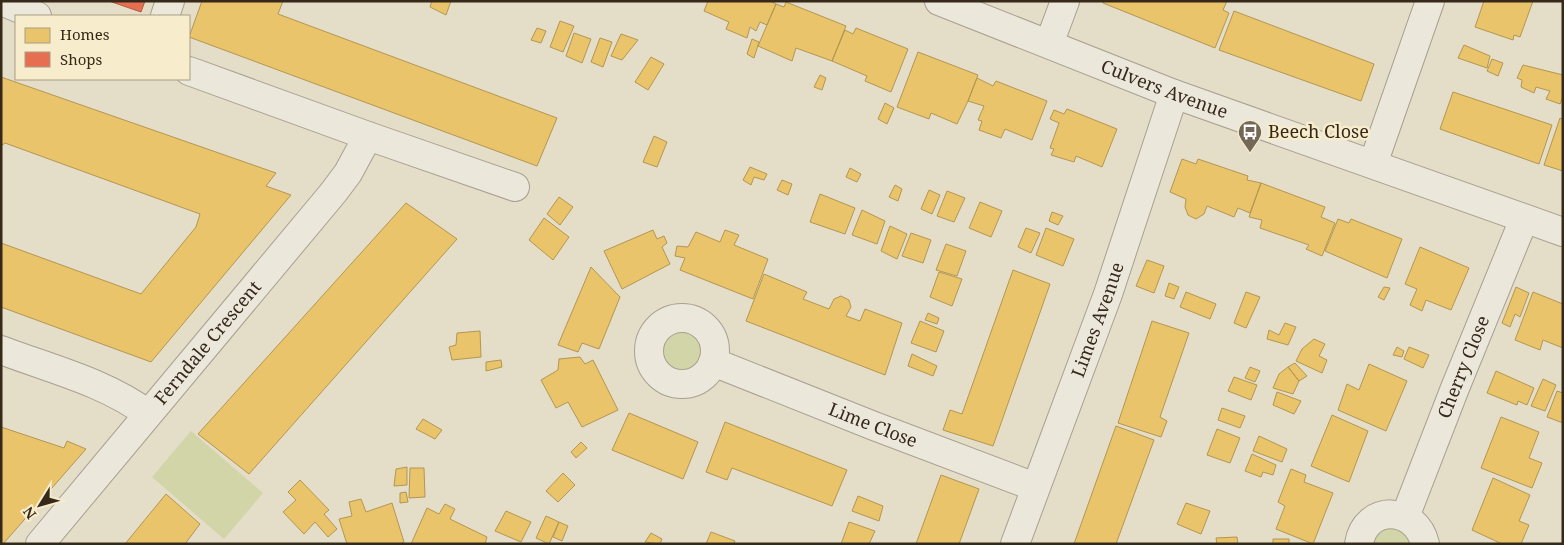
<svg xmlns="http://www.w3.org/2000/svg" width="1564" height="545" font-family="'Noto Serif',serif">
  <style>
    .green { fill: #d2d5a8 }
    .homes { fill: #e9c46a; stroke: #b39652 }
    .shops { fill: #e76f51; stroke: #b25a40 }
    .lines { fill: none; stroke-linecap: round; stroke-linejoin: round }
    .minor-casing { stroke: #a8a091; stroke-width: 30 }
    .minor { stroke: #ebe7da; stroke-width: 28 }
    .labels { text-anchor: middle; stroke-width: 5; stroke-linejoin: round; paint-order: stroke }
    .street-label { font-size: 18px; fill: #36291a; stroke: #f7eccb }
    .poi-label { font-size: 18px; fill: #36291a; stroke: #f7eccb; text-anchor: start }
  </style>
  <rect width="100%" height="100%" fill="#e4ddc7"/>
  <path class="green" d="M661 351a20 20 0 1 1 40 0a20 20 0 1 1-40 0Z
    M191,431L263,493L224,539L152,477Z
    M1393,527L1406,532L1412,544H1371L1380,530Z"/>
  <path class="homes" d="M202,1H283L278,14L557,118L537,166L189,37Z
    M432,1H451L446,15L430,7Z
    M708,1H770L776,4L767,25L760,22L756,31L750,27L747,38L726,29L729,22L704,11Z
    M1103,1H1227L1223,10L1229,13L1215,48L1103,3Z
    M1484,1H1533L1520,37L1514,35L1513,40L1475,27Z
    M786,2L846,26L832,61L796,48L792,61L758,46L776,4L784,7Z
    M1234,11L1374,64L1361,101L1219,50Z
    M560,21L574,26L563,52L550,47Z
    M537,28L546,31L541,43L531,40Z
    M856,28L908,49L891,92L865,81L867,76L832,61L845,30L853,34Z
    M574,33L591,39L582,63L566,56Z
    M621,34L638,40L622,60L611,56Z
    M600,38L612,42L603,67L591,62Z
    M752,39L759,42L754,58L747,54Z
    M1464,45L1490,56L1487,68L1458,58Z
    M918,52L978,75L968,101L957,124L931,113L929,119L897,107Z
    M651,57L664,64L648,90L635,82Z
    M1492,59L1503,63L1498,76L1487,71Z
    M1523,65L1563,75V96L1560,104L1546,99L1550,91L1536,87L1534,93L1521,87L1522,80L1517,78Z
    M820,75L826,78L822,90L814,87Z
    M1,77L276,173L266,186L291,195L151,362L1,307V243L141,294L196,227L200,214L5,143L1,146Z
    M977,78L993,86L996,81L1047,101L1032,140L1005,129L1001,138L979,130L982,121L978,120L984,106L968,101Z
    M1453,92L1552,125L1539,164L1440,129Z
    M885,103L894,108L887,124L878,119Z
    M1067,109L1117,129L1102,167L1076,156L1074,162L1051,155L1054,149L1050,148L1059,123L1050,119L1054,110L1064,114Z
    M1560,118L1563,120V171L1544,165Z
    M654,136L667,142L657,167L643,162Z
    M1182,159L1196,164L1198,159L1248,176L1247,180L1261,183L1250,213L1238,208L1234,217L1207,206L1204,214L1196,219L1188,215L1185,207L1186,199L1170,192Z
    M750,167L767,174L764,180L754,177L751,185L743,180Z
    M850,168L861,174L857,182L846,177Z
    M782,180L792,184L788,195L777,190Z
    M1261,183L1325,207L1321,217L1335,223L1322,256L1306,249L1309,245L1260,228L1262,220L1249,217Z
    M895,185L902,189L898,201L889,197Z
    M929,190L940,195L932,214L921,209Z
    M947,191L965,198L954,222L937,216Z
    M820,194L855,208L845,234L810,222Z
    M559,197L573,207L560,225L547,214Z
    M980,202L1002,211L991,237L969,228Z
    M406,203L457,239L249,474L198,434Z
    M862,210L885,221L877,244L852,235Z
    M1052,212L1063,216L1058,225L1049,221Z
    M544,218L569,237L553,260L529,240Z
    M1338,219L1349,223L1351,219L1402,239L1387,278L1325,251Z
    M890,226L907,234L897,259L881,251Z
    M1026,228L1040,233L1031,253L1018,247Z
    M1046,228L1074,239L1063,266L1036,255Z
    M653,230L657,239L664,236L667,243L662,247L670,264L622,289L604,251Z
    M725,230L739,235L734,245L768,259L753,299L680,270L685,258L675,256L677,246L688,247L696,232L720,242Z
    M911,233L931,240L923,263L902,256Z
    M946,244L966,251L957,276L936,270Z
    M1420,247L1469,268L1451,310L1426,300L1422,311L1410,305L1417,289L1405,284Z
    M1147,260L1164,266L1154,293L1136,286Z
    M591,267L620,297L599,349L582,343L578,352L558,345Z
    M1013,270L1050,284L993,446L943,430L950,410L962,414Z
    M939,272L962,279L952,306L930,297Z
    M764,274L807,292L803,299L829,309L834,299L841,296L849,300L851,307L846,316L860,321L865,309L902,323L885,375L746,321Z
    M1169,283L1179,287L1174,299L1165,296Z
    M1384,287L1390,288L1384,300L1378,297Z
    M1516,287L1529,293L1520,317L1515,314L1510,327L1502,323Z
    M1186,292L1216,304L1210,319L1180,307Z
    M1246,292L1260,297L1246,328L1234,323Z
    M1533,292L1563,304V348L1543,340L1540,350L1515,340Z
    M928,313L939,318L937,324L925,320Z
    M920,321L944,331L936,352L911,343Z
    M1152,321L1189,333L1160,417L1167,421L1161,437L1118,423Z
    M1285,323L1296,327L1288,345L1267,339L1269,330L1279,335Z
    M480,331L481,357L452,360L449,347L456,345L457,333Z
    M1314,339L1325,344L1319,356L1327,360L1322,373L1296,361L1302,349Z
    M1397,347L1404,351L1402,357L1393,355Z
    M1409,347L1429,355L1423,368L1404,359Z
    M912,354L937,366L933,376L908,366Z
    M580,357L585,364L593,360L618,410L582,427L568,402L556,408L541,380L558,370L559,359Z
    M501,360L502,367L486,371V362Z
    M1295,363L1307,376L1299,381L1288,367Z
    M1369,364L1407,381L1386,431L1338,410L1347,384L1359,390Z
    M1250,367L1260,371L1255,382L1245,378Z
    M1288,367L1299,381L1293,394L1273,388L1279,374Z
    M1496,371L1534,388L1527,405L1518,401L1517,405L1487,393Z
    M1234,377L1257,385L1251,400L1228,391Z
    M1543,379L1556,385L1545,411L1531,406Z
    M1557,391L1563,393V423L1547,417Z
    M1277,392L1301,401L1294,414L1273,405Z
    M1222,408L1245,416L1240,428L1218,420Z
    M629,413L698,442L683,479L612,450Z
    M1332,415L1368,431L1349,482L1311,466Z
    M1501,417L1539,432L1529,458L1542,463L1532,488L1481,468Z
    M423,419L442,430L435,439L416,429Z
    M725,422L847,470L832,506L732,468L727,480L706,472Z
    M1116,426L1154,440L1116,544H1074Z
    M1,427L64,448L67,441L86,449L3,544H1Z
    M1217,429L1240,438L1230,463L1207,455Z
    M1259,436L1287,449L1282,462L1253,451Z
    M581,442L587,448L576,458L571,452Z
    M1252,454L1276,465L1273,475L1263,472L1261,477L1245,471Z
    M407,467V485L394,486L396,469Z
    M410,468H424L425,497L409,498Z
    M1291,469L1306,475L1304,482L1333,493L1313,544L1276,529L1285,506L1278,502Z
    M563,473L575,485L558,502L546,491Z
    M941,475L979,489L959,544H916Z
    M1493,478L1530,495L1519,521L1529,525L1521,544H1502L1472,530Z
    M300,480L329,510L324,514L337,529L328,537L315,522L304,534L283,512L296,500L288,492Z
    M406,492L408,502L400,503V493Z
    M166,494L200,524L185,544H125Z
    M858,496L883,506L879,521L852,511Z
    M361,499L366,512L392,503L404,542L399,544H347L339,519L352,516L349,502Z
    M1186,503L1210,511L1201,534L1177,524Z
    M445,504L455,509L450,519L487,537L485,544H411L427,508L439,514Z
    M506,511L531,522L521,542L495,531Z
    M546,516L559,522L549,544L536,538Z
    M559,522L568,526L562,541L553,537Z
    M849,522L875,531L869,544H841Z
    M711,532L735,541L734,544H706Z
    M651,533L662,539L660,544L645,542Z
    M1237,537L1238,544H1217L1216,538Z
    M1273,539H1289V544H1273Z"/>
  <path class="shops" d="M109,1H145L141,12Z"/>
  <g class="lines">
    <g class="minor-casing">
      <g id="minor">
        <path d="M1,1L37,16"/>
        <path id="s1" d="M939,1L1174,94L1563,232"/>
        <path d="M165,16L170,1"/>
        <path d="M1049,44L1065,1"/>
        <path d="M189,71L368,136L515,187"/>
        <path d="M1373,164L1430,1"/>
        <circle cx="682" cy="351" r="33"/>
        <path d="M1,350C51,369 105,382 148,414"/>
        <path id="s2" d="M713,362L874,426L1035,487"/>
        <path id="s3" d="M1405,517L1455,388L1524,219"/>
        <path id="s4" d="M40,544L333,193L348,173L368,136"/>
        <path id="s5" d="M1015,544L1108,294L1174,94"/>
        <path d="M1359,544C1365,504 1416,505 1425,544"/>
      </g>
    </g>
    <use href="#minor" class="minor"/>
  </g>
  <defs>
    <g id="bus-pin" transform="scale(1.25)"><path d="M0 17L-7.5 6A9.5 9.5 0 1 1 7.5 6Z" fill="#736857" stroke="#f7eccb"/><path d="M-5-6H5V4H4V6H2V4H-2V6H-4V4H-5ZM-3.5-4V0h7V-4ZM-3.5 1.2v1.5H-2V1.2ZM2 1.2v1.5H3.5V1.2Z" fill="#fff"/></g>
  </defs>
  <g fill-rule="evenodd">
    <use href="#bus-pin" x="1250" y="132"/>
  </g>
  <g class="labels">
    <g class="street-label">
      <text dy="6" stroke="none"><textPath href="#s1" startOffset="242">Culvers Avenue</textPath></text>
      <text dy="6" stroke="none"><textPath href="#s5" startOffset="239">Limes Avenue</textPath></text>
      <text dy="6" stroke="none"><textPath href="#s4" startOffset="262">Ferndale Crescent</textPath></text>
      <text dy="6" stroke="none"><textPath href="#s3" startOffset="161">Cherry Close</textPath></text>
      <text dy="6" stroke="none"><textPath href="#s2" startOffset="172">Lime Close</textPath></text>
    </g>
    <g class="poi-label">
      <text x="1268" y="138">Beech Close</text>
    </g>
  </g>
  <rect width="1564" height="545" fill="none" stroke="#36291a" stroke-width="5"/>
  <rect x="15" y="15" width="175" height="65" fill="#f7eccb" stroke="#aa9e84"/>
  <rect x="25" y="28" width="25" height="15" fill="#e9c46a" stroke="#aa9e84"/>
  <text x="60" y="40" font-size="15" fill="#36291a">Homes</text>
  <rect x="25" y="52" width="25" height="15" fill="#e76f51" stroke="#aa9e84"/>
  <text x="60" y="65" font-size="15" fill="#36291a">Shops</text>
  <g transform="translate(40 505) rotate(233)" stroke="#f7eccb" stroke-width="4" paint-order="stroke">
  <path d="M0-4L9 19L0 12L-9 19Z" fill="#36291a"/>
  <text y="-8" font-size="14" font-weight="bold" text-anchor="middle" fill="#36291a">N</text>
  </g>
</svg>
